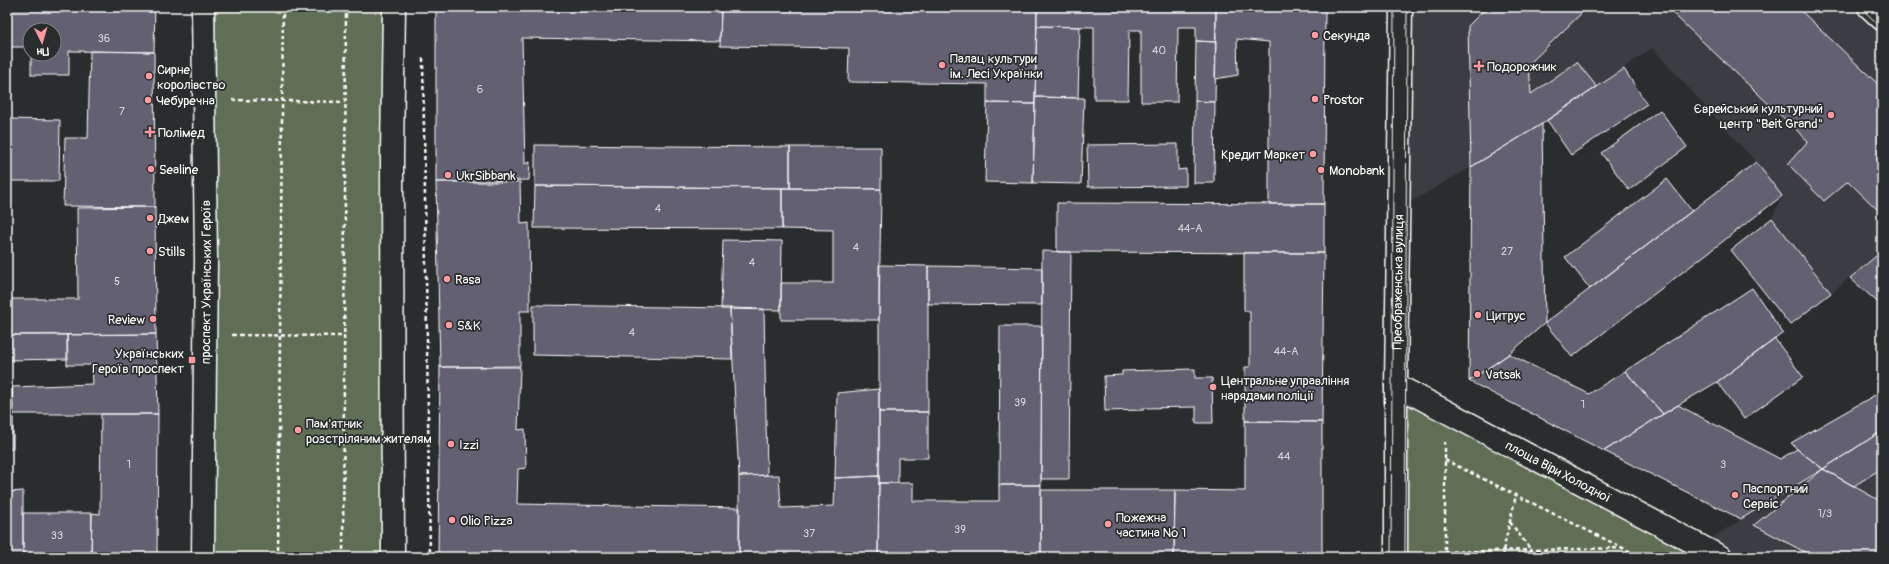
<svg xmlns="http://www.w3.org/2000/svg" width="1889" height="564" font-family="Pangolin,sans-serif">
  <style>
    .built { fill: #3b3c42 }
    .green { fill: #606e56; stroke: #b0b6aa }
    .building { fill: #636072; stroke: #fff }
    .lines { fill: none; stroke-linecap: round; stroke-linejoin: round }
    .minor-casing { stroke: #fff; stroke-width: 25 }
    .secondary-casing { stroke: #fff; stroke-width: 25 }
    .path { stroke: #fff; stroke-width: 2.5; stroke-dasharray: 4 3; stroke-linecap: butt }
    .minor { stroke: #2a2d2e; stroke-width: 22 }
    .secondary { stroke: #2a2d2e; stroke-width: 22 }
    .tram { stroke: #fff; stroke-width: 1 }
    .poi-dot { fill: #ff9aa2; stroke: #2a2d2e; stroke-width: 1.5 }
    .labels { text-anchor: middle; stroke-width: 3.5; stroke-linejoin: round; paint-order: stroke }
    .number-label { font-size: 11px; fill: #d8d7dc }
    .poi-label { font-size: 13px; fill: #fff; stroke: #2a2d2e; text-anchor: start }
    .street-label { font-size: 13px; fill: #fff; stroke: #2a2d2e }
  </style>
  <rect width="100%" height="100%" fill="#2a2d2e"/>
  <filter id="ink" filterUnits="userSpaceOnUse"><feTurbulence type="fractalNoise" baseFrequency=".025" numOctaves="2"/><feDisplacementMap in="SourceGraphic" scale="8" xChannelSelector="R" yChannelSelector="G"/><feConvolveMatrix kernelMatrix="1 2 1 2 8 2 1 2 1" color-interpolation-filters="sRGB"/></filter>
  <g filter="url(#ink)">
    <path class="built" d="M1412,7H1869L1882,20V251L1831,293L1772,218L1782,196L1756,162L1652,48L1597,87L1471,167L1405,205L1406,14Z
      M1882,431V557H1738L1707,541Z"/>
    <path class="green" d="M209,7H382L386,557H205Z
      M1396,385L1721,557H1396Z"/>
    <path class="building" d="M7,7H155L154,52L69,51V75H31V54H54V30H30V47H7Z
      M436,7H721L720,41L522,38L525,164L530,162L529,180L436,182Z
      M721,7H1037L1035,104L987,103V84L848,82L849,48L720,46Z
      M1037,7H1216V42L1196,41V27H1178L1177,102H1141V30H1129L1128,100H1094V27L1037,26Z
      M1216,7H1325L1324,204H1269V42L1237,39L1238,75L1215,79Z
      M1487,7H1588L1529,64L1531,94L1577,62L1597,87L1542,124L1471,167L1468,26Z
      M1666,7H1797L1882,88V214L1848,181L1824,201L1788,164L1808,141Z
      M1037,26L1080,27L1078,98L1035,97Z
      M1196,41L1216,42L1215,102L1195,101Z
      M90,51L154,52L155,207L63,206L65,138H88Z
      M1624,69L1647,104L1571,155L1547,120Z
      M1035,97L1084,98L1081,184L1033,183Z
      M1195,101L1215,102L1214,183H1194Z
      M987,103L1035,104L1033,183L985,182Z
      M1660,110L1687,147L1629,190L1601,153Z
      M7,119L60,120L59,181H7Z
      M1542,124L1545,323L1509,354L1469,381L1471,167Z
      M1178,144V170L1186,169V186L1088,187L1087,145Z
      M535,145L790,147V188L535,186Z
      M790,147H881V189L790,188Z
      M1756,162L1782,196L1572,357L1545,323Z
      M1667,179L1692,211L1590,289L1565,257Z
      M436,182H520L521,224L529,223L530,311H520V366L440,367Z
      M535,186L782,188V229L534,228Z
      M782,188L881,189L879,320H781V283H833V230L782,229Z
      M1057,203L1324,204V253L1057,252Z
      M155,207L156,334L7,335V299H78L77,208Z
      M1772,218L1831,293L1790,325L1731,250Z
      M723,240L782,241L781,310L721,309Z
      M1042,251L1071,252L1069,479H1041Z
      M1882,251V306L1850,278Z
      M1244,253H1324L1322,422L1245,421V367H1250V311H1244Z
      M879,265L928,266V412H879Z
      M928,266L1042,268V305L928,304Z
      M1752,288L1783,333L1717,382L1663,414L1625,371Z
      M533,305L730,308L732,359L533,355Z
      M730,308L764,309L767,475L739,476Z
      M1000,326H1042L1041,485H999Z
      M156,334L158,414H13L12,387L93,384L92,365H67V335Z
      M7,335H67L68,359L7,360Z
      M1775,339L1803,377L1744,419L1717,382Z
      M1509,354L1589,394L1625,371L1663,414L1604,451L1469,381Z
      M440,367H520L518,430L525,429L526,468L518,469L517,504L740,508L739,557H438Z
      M1195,369V378H1212L1213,423H1196V407L1144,408V410L1105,411L1104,376L1122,375V371Z
      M7,387H12L13,414H7Z
      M879,389V476L835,478L837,393Z
      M1882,391V431L1823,469L1797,449L1791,443Z
      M1678,405L1780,459L1797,449L1823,469L1741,519L1604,451Z
      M879,412H928V458H898V483H879Z
      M7,414H13V449H7Z
      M101,414H158L157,557H91L92,513L100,514Z
      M1245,421L1322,422V557H1174L1175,490L1245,491Z
      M1882,431V468L1854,486L1823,469Z
      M1823,469L1882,502V557H1814L1754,525Z
      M779,475L781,508L834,506L835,478L879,476L878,557H739V476Z
      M879,483H913V501H999V485H1041V557H878Z
      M1041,490H1175L1174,557H1041Z
      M23,491V557H7V492Z
      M23,513H92L91,557H23Z"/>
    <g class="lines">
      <g class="minor-casing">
        <g id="minor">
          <path d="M1869,7L1882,19"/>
          <path id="s1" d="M1396,385L1721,557"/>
          <path id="s2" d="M203,557L206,260L203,7"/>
          <path d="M393,557L392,156L394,7"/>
        </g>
      </g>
      <g class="secondary-casing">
        <g id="secondary">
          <path id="s3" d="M1396,557V385L1401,7"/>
        </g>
      </g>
      <path class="path" d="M423,58L430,557
        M232,100L345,102
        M232,335L344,336
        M1445,460L1641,557
        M1510,522L1531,550V557
        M1445,552L1623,548
        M278,557L283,7
        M343,557L346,7
        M1445,557V442
        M1504,557L1503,551L1516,495"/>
      <use href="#minor" class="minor"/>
      <use href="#secondary" class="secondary"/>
      <path class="tram" d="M1860,7L1882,28
        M1880,7L1882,9
        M1391,557L1394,7
        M1405,557L1407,7"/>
    </g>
  </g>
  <g class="poi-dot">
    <circle cx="1315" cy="35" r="4"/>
    <circle cx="942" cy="65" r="4"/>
    <path d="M1477 60h4v4h4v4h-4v4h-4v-4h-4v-4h4z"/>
    <circle cx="149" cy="76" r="4"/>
    <circle cx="1315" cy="99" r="4"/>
    <circle cx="148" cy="100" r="4"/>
    <circle cx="1831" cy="115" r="4"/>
    <path d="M148 126h4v4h4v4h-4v4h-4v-4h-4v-4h4z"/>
    <circle cx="1313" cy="154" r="4"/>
    <circle cx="151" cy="169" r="4"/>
    <circle cx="1321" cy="170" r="4"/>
    <circle cx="448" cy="175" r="4"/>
    <circle cx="150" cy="218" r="4"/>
    <circle cx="150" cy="251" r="4"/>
    <circle cx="447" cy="279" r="4"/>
    <circle cx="1478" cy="315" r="4"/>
    <circle cx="153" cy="319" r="4"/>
    <circle cx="449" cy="325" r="4"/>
    <rect x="188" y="356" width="8" height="8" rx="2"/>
    <circle cx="1477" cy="374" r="4"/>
    <circle cx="1213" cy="387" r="4"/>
    <circle cx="298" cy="430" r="4"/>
    <circle cx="451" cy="444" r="4"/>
    <circle cx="1735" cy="495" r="4"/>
    <circle cx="452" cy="520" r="4"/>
    <circle cx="1108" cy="524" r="4"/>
  </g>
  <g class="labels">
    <g class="number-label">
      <text x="104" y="42">36</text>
      <text x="1159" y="54">40</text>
      <text x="480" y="93">6</text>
      <text x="122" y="115">7</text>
      <text x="658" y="212">4</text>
      <text x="1190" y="232">44-А</text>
      <text x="856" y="251">4</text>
      <text x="1507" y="255">27</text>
      <text x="752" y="266">4</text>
      <text x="117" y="285">5</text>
      <text x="632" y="336">4</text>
      <text x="1286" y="355">44-А</text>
      <text x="1020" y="406">39</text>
      <text x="1583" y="408">1</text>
      <text x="1284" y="460">44</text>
      <text x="129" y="468">1</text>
      <text x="1723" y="468">3</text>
      <text x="1825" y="517">1/3</text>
      <text x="960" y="533">39</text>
      <text x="809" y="537">37</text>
      <text x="57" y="539">33</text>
    </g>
    <g class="poi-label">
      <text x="1323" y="40">Секунда</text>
      <text x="950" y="63">Палац культури<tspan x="950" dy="15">ім. Лесі Українки</tspan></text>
      <text x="1487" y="71">Подорожник</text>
      <text x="157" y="74">Сирне<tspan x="157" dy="15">королівство</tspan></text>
      <text x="1323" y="104">Prostor</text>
      <text x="156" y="105">Чебуречна</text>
      <text x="1823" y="113" text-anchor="end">Єврейський культурний<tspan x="1823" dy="15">центр "Beit Grand"</tspan></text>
      <text x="158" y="137">Полімед</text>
      <text x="1305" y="159" text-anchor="end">Кредит Маркет</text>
      <text x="159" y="174">Sealine</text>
      <text x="1329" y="175">Monobank</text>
      <text x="456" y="180">UkrSibbank</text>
      <text x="158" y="223">Джем</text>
      <text x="158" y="256">Stills</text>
      <text x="455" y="284">Rasa</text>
      <text x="1486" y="320">Цитрус</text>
      <text x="145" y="324" text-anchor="end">Review</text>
      <text x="457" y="330">S&amp;K</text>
      <text x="184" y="358" text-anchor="end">Українських<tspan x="184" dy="15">Героїв проспект</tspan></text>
      <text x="1485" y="379">Vatsak</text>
      <text x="1221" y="385">Центральне управління<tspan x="1221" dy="15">нарядами поліції</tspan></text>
      <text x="306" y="428">Пам'ятник<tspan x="306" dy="15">розстріляним жителям</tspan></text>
      <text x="459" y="449">Izzi</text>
      <text x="1743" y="493">Паспортний<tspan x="1743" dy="15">Сервіс</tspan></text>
      <text x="1116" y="522">Пожежна<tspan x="1116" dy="15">частина № 1</tspan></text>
      <text x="460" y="525">Olio Pizza</text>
    </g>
    <g class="street-label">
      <text dy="5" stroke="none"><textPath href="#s2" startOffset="275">проспект Українських Героїв</textPath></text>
      <text dy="5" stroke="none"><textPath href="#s3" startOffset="275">Преображенська вулиця</textPath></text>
      <text dy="5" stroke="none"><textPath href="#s1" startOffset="184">площа Віри Холодної</textPath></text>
    </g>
  </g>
  <rect width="1889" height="564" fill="none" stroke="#2a2d2e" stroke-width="24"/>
  <rect x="12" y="12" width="1865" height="540" fill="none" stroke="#fff" stroke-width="1.5" filter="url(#ink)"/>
  <g transform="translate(42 42) rotate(175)"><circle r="19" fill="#2a2d2e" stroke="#7f8182"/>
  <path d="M0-3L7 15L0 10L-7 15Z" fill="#ff9aa2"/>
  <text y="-6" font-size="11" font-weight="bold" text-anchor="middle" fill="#ffffff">Пн</text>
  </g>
</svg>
